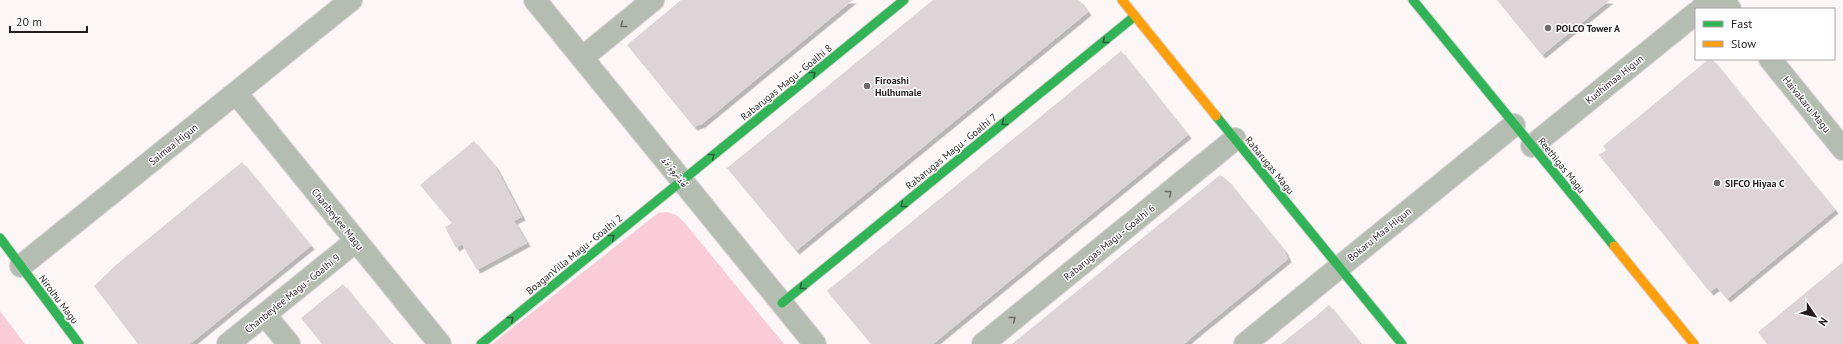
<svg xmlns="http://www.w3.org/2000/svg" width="1843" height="344" font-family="'PT Sans','Noto Sans Thaana',sans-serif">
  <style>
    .green { fill: #faccd8 }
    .building { fill: #dcd4d6; filter: url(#shadow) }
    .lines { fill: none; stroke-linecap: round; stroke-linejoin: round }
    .street-casing { stroke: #d9d4d5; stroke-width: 24 }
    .fast-casing { stroke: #d9d4d5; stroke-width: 11 }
    .slow-casing { stroke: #d9d4d5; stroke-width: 11 }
    .street { stroke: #b5bdb2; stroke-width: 22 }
    .fast { stroke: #30b455; stroke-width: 9 }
    .slow { stroke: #ff9f0a; stroke-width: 9 }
    .oneway { stroke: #6e6c68 }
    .oneway2 { stroke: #2a6037 }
    .poi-dot { fill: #71686b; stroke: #fff; stroke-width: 1.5 }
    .labels { text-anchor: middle; stroke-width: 3; stroke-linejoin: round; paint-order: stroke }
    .poi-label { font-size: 10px; font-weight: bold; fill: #261c1f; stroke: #fff; text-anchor: start }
    .street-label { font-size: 10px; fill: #261c1f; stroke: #fff }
  </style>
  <defs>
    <filter id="shadow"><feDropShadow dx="3.5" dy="3.5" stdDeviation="0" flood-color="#0004"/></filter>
  </defs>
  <rect width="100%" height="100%" fill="#fcf6f7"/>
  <path class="green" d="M667,212L676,215L683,221L784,344H492L658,213Z
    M0,311L25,344H0Z"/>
  <path class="building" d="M681,0H853L702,124L694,127L627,45Z
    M933,0H1079L1088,12L796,251L727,168Z
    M1497,0H1610L1542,55Z
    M1121,51L1188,135L933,344H871L827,291Z
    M1709,59H1712L1835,210L1727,299L1717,287L1710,292L1599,155L1606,150L1603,146Z
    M474,141L495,166L522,217L514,221L527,243L477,270L462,244L456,248L445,227L452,223L420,185Z
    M242,162L311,246L190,344H138L94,286L116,265Z
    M1220,175L1227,180L1284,250L1288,259L1198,332L1184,344H1012Z
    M1843,262V344H1767L1758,332Z
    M343,284L392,344H322L301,318Z
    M1329,305L1361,344H1281L1315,317Z"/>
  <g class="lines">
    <g class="street-casing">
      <path id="street" d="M535,0L815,344
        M1722,0L1730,9
        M1701,9L1712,0
        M582,58L653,0
        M1770,59L1843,149
        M236,93L440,344
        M1532,146L1696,13
        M21,266L351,0
        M265,315L289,344
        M228,344L356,241
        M983,344L1235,139
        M1245,344L1514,125"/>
    </g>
    <g class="fast-casing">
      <path id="fast" d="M1413,0L1614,246
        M1216,116L1402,344
        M0,238L79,344
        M782,303L1135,16
        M481,344L904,0"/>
    </g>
    <g class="slow-casing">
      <path id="slow" d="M1122,0L1216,116
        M1614,246L1694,344"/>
    </g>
    <use href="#street" class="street"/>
    <use href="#fast" class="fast"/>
    <use href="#slow" class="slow"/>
  </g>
  <defs><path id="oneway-chevron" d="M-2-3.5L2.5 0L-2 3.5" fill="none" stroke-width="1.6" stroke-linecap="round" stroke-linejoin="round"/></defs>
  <g class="oneway">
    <use href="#oneway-chevron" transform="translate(623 25) rotate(141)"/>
    <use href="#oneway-chevron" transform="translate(1169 193) rotate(-39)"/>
    <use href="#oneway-chevron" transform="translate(1013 319) rotate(-39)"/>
  </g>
  <g class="oneway2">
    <use href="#oneway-chevron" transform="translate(1105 41) rotate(141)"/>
    <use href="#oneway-chevron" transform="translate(813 74) rotate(-39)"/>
    <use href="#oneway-chevron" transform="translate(1004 123) rotate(141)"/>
    <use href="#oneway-chevron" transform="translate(712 156) rotate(-39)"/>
    <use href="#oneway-chevron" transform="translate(903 205) rotate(141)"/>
    <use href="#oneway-chevron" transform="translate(612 237) rotate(-39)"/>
    <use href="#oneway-chevron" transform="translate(802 287) rotate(141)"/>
    <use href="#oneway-chevron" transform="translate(511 319) rotate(-39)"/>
  </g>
  <g class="poi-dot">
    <circle cx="1548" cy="28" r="4"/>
    <circle cx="867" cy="86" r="4"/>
    <circle cx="1717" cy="183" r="4"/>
  </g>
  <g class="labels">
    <g class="poi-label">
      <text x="1556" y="32">POLCO Tower A</text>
      <text x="875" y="84">Firoashi<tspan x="875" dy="12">Hulhumale</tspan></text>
      <text x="1725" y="187">SIFCO Hiyaa C</text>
    </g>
    <g class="street-label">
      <text transform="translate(1614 79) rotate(-39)" y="4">Kudhimaa Higun</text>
      <text transform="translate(786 82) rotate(-39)" y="4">Rabarugas Magu - Goalhi 8</text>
      <text transform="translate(1807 104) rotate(51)" y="4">Haivakaru Magu</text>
      <text transform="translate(173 144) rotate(-39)" y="4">Saimaa Higun</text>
      <text transform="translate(951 151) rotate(-39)" y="4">Rabarugas Magu - Goalhi 7</text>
      <text transform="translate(1270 165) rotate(51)" y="4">Rabarugas Magu</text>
      <text transform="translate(1562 165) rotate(51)" y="4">Reethigas Magu</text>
      <text transform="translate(675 172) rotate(51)" y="4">ބޯގަންވިލާ މަގު</text>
      <text transform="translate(338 219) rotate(51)" y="4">Chanbeylee Magu</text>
      <text transform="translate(1379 234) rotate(-39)" y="4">Bokaru Maa Higun</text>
      <text transform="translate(1109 242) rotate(-39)" y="4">Rabarugas Magu - Goalhi 6</text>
      <text transform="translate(574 254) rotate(-39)" y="4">BoaganVilla Magu - Goalhi 2</text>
      <text transform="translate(292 293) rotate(-39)" y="4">Chanbeylee Magu - Goalhi 9</text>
      <text transform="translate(59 299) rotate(53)" y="4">Nirolhu Magu</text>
    </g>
  </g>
  <rect x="1695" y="8" width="140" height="52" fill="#ffffff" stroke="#a8a4a5"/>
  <rect x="1703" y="21" width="20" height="6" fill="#30b455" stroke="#a8a4a5"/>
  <text x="1731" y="28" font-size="12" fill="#261c1f">Fast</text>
  <rect x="1703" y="41" width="20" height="6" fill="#ff9f0a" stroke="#a8a4a5"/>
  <text x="1731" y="48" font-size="12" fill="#261c1f">Slow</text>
  <g transform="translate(1815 316) rotate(125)" stroke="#ffffff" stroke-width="3" paint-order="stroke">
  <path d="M0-3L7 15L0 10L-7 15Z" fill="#261c1f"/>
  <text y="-6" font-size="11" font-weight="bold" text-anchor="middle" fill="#261c1f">N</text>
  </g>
  <path d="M10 26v6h77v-6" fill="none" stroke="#261c1f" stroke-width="2"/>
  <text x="16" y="26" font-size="12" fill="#261c1f" stroke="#ffffff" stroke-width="3" paint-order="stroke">20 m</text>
</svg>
